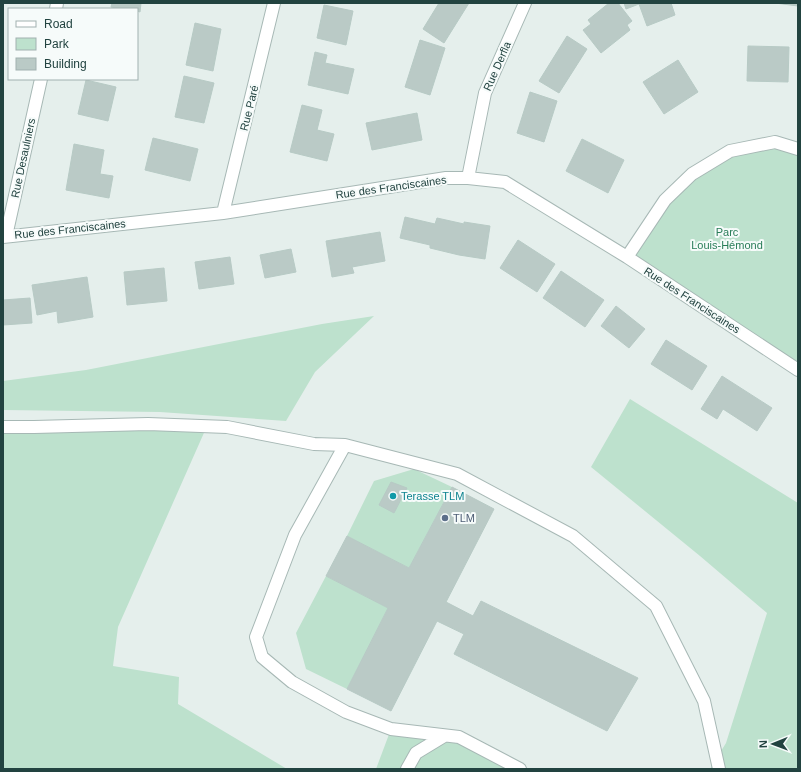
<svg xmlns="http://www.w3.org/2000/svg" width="801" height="772" font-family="Helvetica,sans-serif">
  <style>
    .green { fill: #bde1cd }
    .building { fill: #bacac6; stroke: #b7cac5 }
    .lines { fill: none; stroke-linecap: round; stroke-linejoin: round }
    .minor-casing { stroke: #a7b8b5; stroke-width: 14 }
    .minor { stroke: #fff; stroke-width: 12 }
    .culture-dot { fill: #0f9aa8; stroke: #f6fbfa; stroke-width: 1.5 }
    .service-dot { fill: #5c6f8a; stroke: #f6fbfa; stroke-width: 1.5 }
    .labels { text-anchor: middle; stroke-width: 4; stroke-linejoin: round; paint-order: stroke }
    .street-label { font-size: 11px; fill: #224340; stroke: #f6fbfa }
    .park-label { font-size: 11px; fill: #297d58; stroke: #f6fbfa }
    .culture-label { font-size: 11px; fill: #0d838f; stroke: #f6fbfa; text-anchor: start }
    .service-label { font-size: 11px; fill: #4e5e75; stroke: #f6fbfa; text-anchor: start }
  </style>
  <rect width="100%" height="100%" fill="#e5efec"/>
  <path class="green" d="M775,142L798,149V370L627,257L665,200L730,151Z
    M374,316L315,372L286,421L160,412L3,410V381L86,370L322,324Z
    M630,399L798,503V769H710L726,743L767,613L700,556L591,467Z
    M207,426L118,627L113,666L179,677L178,704L287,769H3V427Z
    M414,469L452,487L409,568L347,536L374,481Z
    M326,576L388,608L347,689L306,669L296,633Z
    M391,729L459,737L520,769H376Z"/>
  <path class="building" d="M112,3H141L140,12L137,11V9H122L111,7Z
    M439,3H469L444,43L423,29Z
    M609,3H618L632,21L627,25L630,30L601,53L583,30L591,24L588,20Z
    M624,3H671L675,15L647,26L639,4L626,9Z
    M775,3H798V6Z
    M324,5L353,11L346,45L317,38Z
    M195,23L221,29L213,71L186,65Z
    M567,36L587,49L559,93L539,81Z
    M420,40L445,48L430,95L405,87Z
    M748,46L789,47L788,82L747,81Z
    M315,52L327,55L325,63L354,69L348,94L308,85Z
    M678,60L698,92L664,114L643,82Z
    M184,76L214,83L204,123L175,117Z
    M86,80L116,87L108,121L78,114Z
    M530,92L557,101L544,142L517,133Z
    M302,105L322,110L317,130L334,134L327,161L290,152Z
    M417,113L422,140L372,150L366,123Z
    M153,138L198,149L190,181L145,170Z
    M582,139L624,160L608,193L566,171Z
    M74,144L104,150L100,174L113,176L109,198L66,190Z
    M405,217L435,224L437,218L464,224V222L490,226L485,259L459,255L430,248V245L400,238Z
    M380,232L385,261L352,267L354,273L332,277L326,241Z
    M518,240L555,264L537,292L500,268Z
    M291,249L296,272L265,278L260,255Z
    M230,257L234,284L199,289L195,262Z
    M164,268L167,301L127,305L124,272Z
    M561,271L604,300L585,327L543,298Z
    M87,277L93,317L58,323L57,311L37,315L32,285Z
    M30,298L32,323L3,325V300Z
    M616,306L645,329L629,348L601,326Z
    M666,340L707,366L692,390L651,364Z
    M722,376L772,408L757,431L723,409L717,419L701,409Z
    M391,482L407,488L394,513L379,505Z
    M452,487L494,509L446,602L473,616L481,601L638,678L607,731L454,654L464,634L437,621L391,711L347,689L388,608L326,576L347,536L409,568Z"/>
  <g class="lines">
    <g class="minor-casing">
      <path id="minor" d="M56,9L57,3
        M468,178L485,93L525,3
        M223,213L274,3
        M6,236L41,79
        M3,237L223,213L446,178H468L505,182L627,257L798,370
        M627,257L665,200L692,174L730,151L775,142L798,149
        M3,427H34L148,424L227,427L314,444L345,445L457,474L573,536L656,606L704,701L719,769
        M345,445L295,535L256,637L262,657L292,682L346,712L391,729L459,737L520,769
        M407,769L416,753L444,736"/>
    </g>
    <use href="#minor" class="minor"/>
  </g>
  <circle class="culture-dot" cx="393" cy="496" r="4"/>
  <circle class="service-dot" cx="445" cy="518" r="4"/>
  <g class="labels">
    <g class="street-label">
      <text transform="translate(497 66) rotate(-66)" y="4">Rue Derfla</text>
      <text transform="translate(249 108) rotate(-76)" y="4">Rue Paré</text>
      <text transform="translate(23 158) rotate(-78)" y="4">Rue Desaulniers</text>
      <text transform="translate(391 187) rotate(-8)" y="4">Rue des Franciscaines</text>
      <text transform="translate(70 229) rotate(-6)" y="4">Rue des Franciscaines</text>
      <text transform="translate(692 300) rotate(33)" y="4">Rue des Franciscaines</text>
    </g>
    <g class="park-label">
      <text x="727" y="236">Parc<tspan x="727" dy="13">Louis-Hémond</tspan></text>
    </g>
    <g class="culture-label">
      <text x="401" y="500">Terasse TLM</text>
    </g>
    <g class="service-label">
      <text x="453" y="522">TLM</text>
    </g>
  </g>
  <rect width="801" height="772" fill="none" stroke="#224340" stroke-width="8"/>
  <rect x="8" y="8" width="130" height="72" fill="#f6fbfa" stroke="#a1b1b0"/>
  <rect x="16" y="21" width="20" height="6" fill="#ffffff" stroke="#a1b1b0"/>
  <text x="44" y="28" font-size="12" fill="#224340">Road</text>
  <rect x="16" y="38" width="20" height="12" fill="#bde1cd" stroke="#a1b1b0"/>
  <text x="44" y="48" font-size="12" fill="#224340">Park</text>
  <rect x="16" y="58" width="20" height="12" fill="#bacac6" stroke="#a1b1b0"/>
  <text x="44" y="68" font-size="12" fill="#224340">Building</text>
  <g transform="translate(773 744) rotate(269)" stroke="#f6fbfa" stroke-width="3" paint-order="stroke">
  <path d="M0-3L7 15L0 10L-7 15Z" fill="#224340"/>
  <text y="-6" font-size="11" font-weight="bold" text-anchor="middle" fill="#224340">N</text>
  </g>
</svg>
